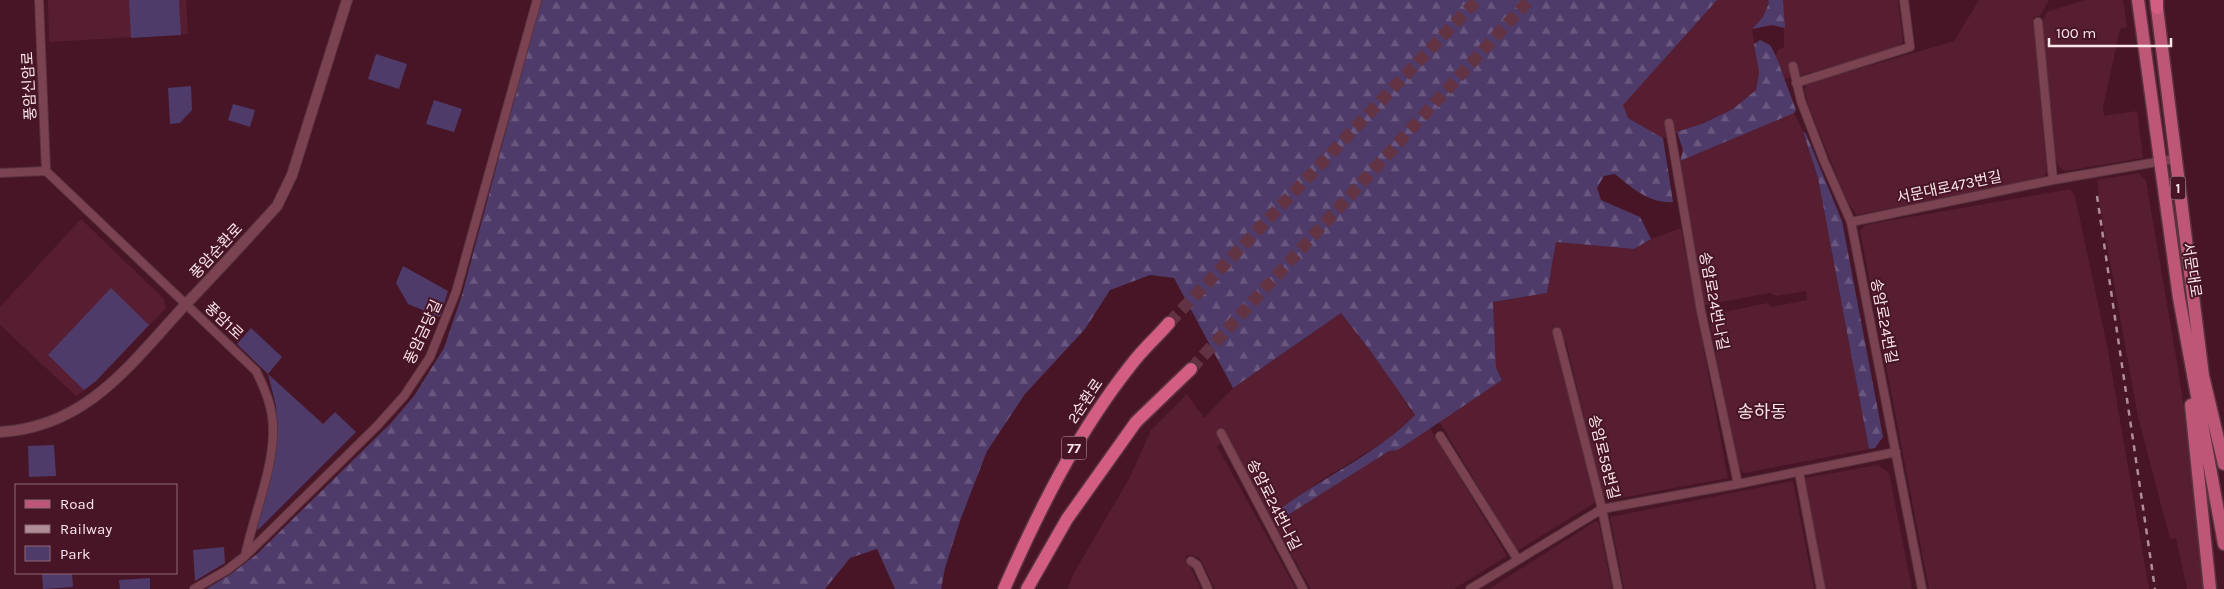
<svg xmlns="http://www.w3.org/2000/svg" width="2224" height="589" font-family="Karla,'Noto Sans KR',sans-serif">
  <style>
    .built { fill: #571e32 }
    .green { fill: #4f3b69 }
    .forest { fill: url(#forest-firs) }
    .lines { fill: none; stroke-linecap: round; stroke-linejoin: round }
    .trunk-tunnel { stroke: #623443; stroke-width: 12; stroke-dasharray: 12 6; stroke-linecap: butt }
    .minor-casing { stroke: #59333f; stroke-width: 10 }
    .tertiary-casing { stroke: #59333f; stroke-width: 12 }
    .primary-casing { stroke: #59333f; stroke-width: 15 }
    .trunk-casing { stroke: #59333f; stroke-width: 15 }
    .minor { stroke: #7b4352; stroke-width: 8 }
    .tertiary { stroke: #7b4352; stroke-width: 10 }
    .primary { stroke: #be5777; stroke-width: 12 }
    .trunk { stroke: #d45e83; stroke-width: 12 }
    .rail { stroke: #af8e97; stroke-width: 2.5; stroke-dasharray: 6 6; stroke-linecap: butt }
    .labels { text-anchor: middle; stroke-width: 4; stroke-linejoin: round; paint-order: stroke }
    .shield { fill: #471526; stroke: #c5a7af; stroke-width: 1 }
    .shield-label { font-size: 14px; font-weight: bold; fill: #fbe6ea }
    .street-label { font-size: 15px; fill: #fbe6ea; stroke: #471526 }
    .quarter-label { font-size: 18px; fill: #fbe6ea; stroke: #471526 }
  </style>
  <defs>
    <pattern id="forest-firs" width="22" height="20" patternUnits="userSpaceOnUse" patternTransform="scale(1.25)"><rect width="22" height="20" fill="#4f3b69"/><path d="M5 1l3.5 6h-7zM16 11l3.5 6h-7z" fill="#69577f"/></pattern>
  </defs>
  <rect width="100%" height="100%" fill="#471526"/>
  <path class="built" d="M48,0H186L188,34L49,42Z
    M1717,0H1768L1769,3L1763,17L1752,29L1759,72L1756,90L1733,109L1704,123L1663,138L1628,118L1622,105Z
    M1783,0H1898L1903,41L1899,47L1802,75L1784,79L1776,56L1778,50L1784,47Z
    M1979,0H2049L2040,16L2033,17L2047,172L2043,178L1856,215L1847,201L1809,108L1804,89L1807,84L1954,41Z
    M2084,0H2123L2127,27L2120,29L2103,108L2104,116L2137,111L2143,158L2065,171L2059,167L2055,157L2042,22L2047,12Z
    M1794,113L1803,131L1818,178L1869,449L1744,473L1737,465L1709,318L1714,314L1768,303L1771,307L1807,300L1806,291L1776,296L1770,293L1705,305L1680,161Z
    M2139,173L2146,181L2178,368L2195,488L2205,589H2187L2176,538L2170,539L2138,417L2100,206L2097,180Z
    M2070,189L2075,196L2108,350L2149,589H1929L1860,231L1865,225Z
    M81,219L164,299L166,308L96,381L76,396L0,325V307Z
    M1681,228L1728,478L1610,500L1603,495L1566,342L1557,344L1596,502L1517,551L1439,421L1502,380L1496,368L1493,302L1547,293L1556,242L1634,249L1651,239Z
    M1341,313L1372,353L1415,416L1387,440L1323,479L1277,512L1280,519L1389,451L1398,450L1430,428L1507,556L1454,589H1311L1226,440L1217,446L1296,589H1215L1200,558L1192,555L1185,556L1201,589H1067L1075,571L1129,479L1151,430L1187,394L1204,418L1233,388Z
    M1878,465L1889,473L1912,589H1825L1804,478Z
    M1793,481L1814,589H1624L1610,517Z
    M1596,521L1599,524L1612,589H1489Z"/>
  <path class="green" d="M129,0H179L181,35L131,38Z
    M376,54L407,64L399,89L368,79Z
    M191,86L192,110L180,123L170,124L168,88Z
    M434,100L462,109L454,132L426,124Z
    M233,104L255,110L250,127L228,120Z
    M403,266L448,291L440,317L408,304L396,283Z
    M111,288L149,325L96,381L84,390L48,355Z
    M251,328L282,357L268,374L323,424L335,412L356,432L258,530L256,525L275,456L278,431L276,406L268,374L237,344Z
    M54,445L56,476L29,477L28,446Z
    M224,547L225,563L195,581L193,550Z
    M42,573H72L73,587L43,589Z
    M150,578V589H120L119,580Z"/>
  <path class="forest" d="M541,0H1717L1623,105L1628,118L1663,138L1673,202C1650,204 1632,188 1615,174L1604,176L1597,188L1601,200L1640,217L1651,239L1634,249L1556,242L1547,293L1493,302L1496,368L1502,380L1398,450L1389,451L1280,520L1276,512C1321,478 1376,455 1415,415L1372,353L1341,313L1233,388L1174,278L1150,275L1110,290L1085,329L1025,394L987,451L961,518L945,568L941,589H895L877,549L850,558L825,589H206L231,574L257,554L391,423L414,396L444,348L462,295Z
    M1768,0H1783L1785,28L1772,25L1752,29L1763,17L1769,3Z
    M1760,40L1770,45L1776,56L1796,110L1794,113L1680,161L1683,150L1677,132L1704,123L1733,109L1756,90L1759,72L1754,44Z
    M1803,131L1806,134L1842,221L1883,437L1875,448L1869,449L1818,178Z"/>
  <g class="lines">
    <path class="trunk-tunnel" d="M1169,323L1477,0
      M1191,369L1529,0"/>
    <g class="minor-casing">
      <path id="minor" d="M39,0L46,171
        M2038,22L2053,180
        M1793,66L1801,101L1824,161L1851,222L1922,589
        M1796,83L1910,47L1904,0
        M1669,123L1701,311L1738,484
        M0,173L46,171L256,371C265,389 273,408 273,429C274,468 253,517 245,556
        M1851,222L2053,180L2174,159
        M1557,332L1602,509L1618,589
        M1221,433L1303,589
        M1440,436L1518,560
        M1799,472L1821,589
        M1191,561L1197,565L1208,589
        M194,589L227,570L245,556L377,426L404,396L430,357L456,292L537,0
        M1470,589L1602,509L1738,484L1896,452"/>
    </g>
    <g class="tertiary-casing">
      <path id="tertiary" d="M0,432C88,427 131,363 186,304C217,272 247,239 277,206L292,175L347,0"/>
    </g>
    <g class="primary-casing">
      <path id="primary" d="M2138,0L2179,298L2224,544
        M2156,0L2203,376L2224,464
        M2191,405L2210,589"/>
    </g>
    <g class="trunk-casing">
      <path id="trunk" d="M2157,0V8
        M1004,589C1039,510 1077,433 1131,365C1142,350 1157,337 1169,323
        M1027,589L1067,519L1136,422L1191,369"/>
    </g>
    <use href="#minor" class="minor"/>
    <use href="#tertiary" class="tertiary"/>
    <use href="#primary" class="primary"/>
    <use href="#trunk" class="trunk"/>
    <path class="rail" d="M2097,196L2155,589"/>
  </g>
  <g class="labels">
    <g class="shield">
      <rect x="2170.5" y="176.5" width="15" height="23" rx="4"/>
      <rect x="1061.5" y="436.5" width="25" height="23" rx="4"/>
    </g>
    <g class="shield-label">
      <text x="2178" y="193">1</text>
      <text x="1074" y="453">77</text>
    </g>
    <g class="street-label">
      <text transform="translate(29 86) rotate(-93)" y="5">풍암신암로</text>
      <text transform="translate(1949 187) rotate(-12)" y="5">서문대로473번길</text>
      <text transform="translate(216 251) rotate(-47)" y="5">풍암순환로</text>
      <text transform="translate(2192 270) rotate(81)" y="5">서문대로</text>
      <text transform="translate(1714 301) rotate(79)" y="5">송암로24번나길</text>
      <text transform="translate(224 321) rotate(43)" y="5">풍암1로</text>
      <text transform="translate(1884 321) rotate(79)" y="5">송암로24번길</text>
      <text transform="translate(423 332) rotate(-65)" y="5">풍암금당길</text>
      <text transform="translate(1085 401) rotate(-56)" y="5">2순환로</text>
      <text transform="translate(1604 457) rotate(76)" y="5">송암로58번길</text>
      <text transform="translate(1274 505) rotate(63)" y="5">송암로24번나길</text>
    </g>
    <g class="quarter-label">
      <text x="1762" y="418">송하동</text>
    </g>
  </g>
  <rect x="15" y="484" width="162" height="90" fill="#471526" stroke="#8f6974"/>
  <rect x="25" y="500" width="25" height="8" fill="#be5777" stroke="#8f6974"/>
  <text x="60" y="509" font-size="15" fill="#fbe6ea">Road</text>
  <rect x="25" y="525" width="25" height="8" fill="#af8e97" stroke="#8f6974"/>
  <text x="60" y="534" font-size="15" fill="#fbe6ea">Railway</text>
  <rect x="25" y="546" width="25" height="15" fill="#4f3b69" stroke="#8f6974"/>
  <text x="60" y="559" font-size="15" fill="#fbe6ea">Park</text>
  <path d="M2049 38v8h122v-8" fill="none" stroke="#fbe6ea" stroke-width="2.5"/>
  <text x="2056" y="38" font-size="15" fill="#fbe6ea" stroke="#471526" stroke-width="4" paint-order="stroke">100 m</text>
</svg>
